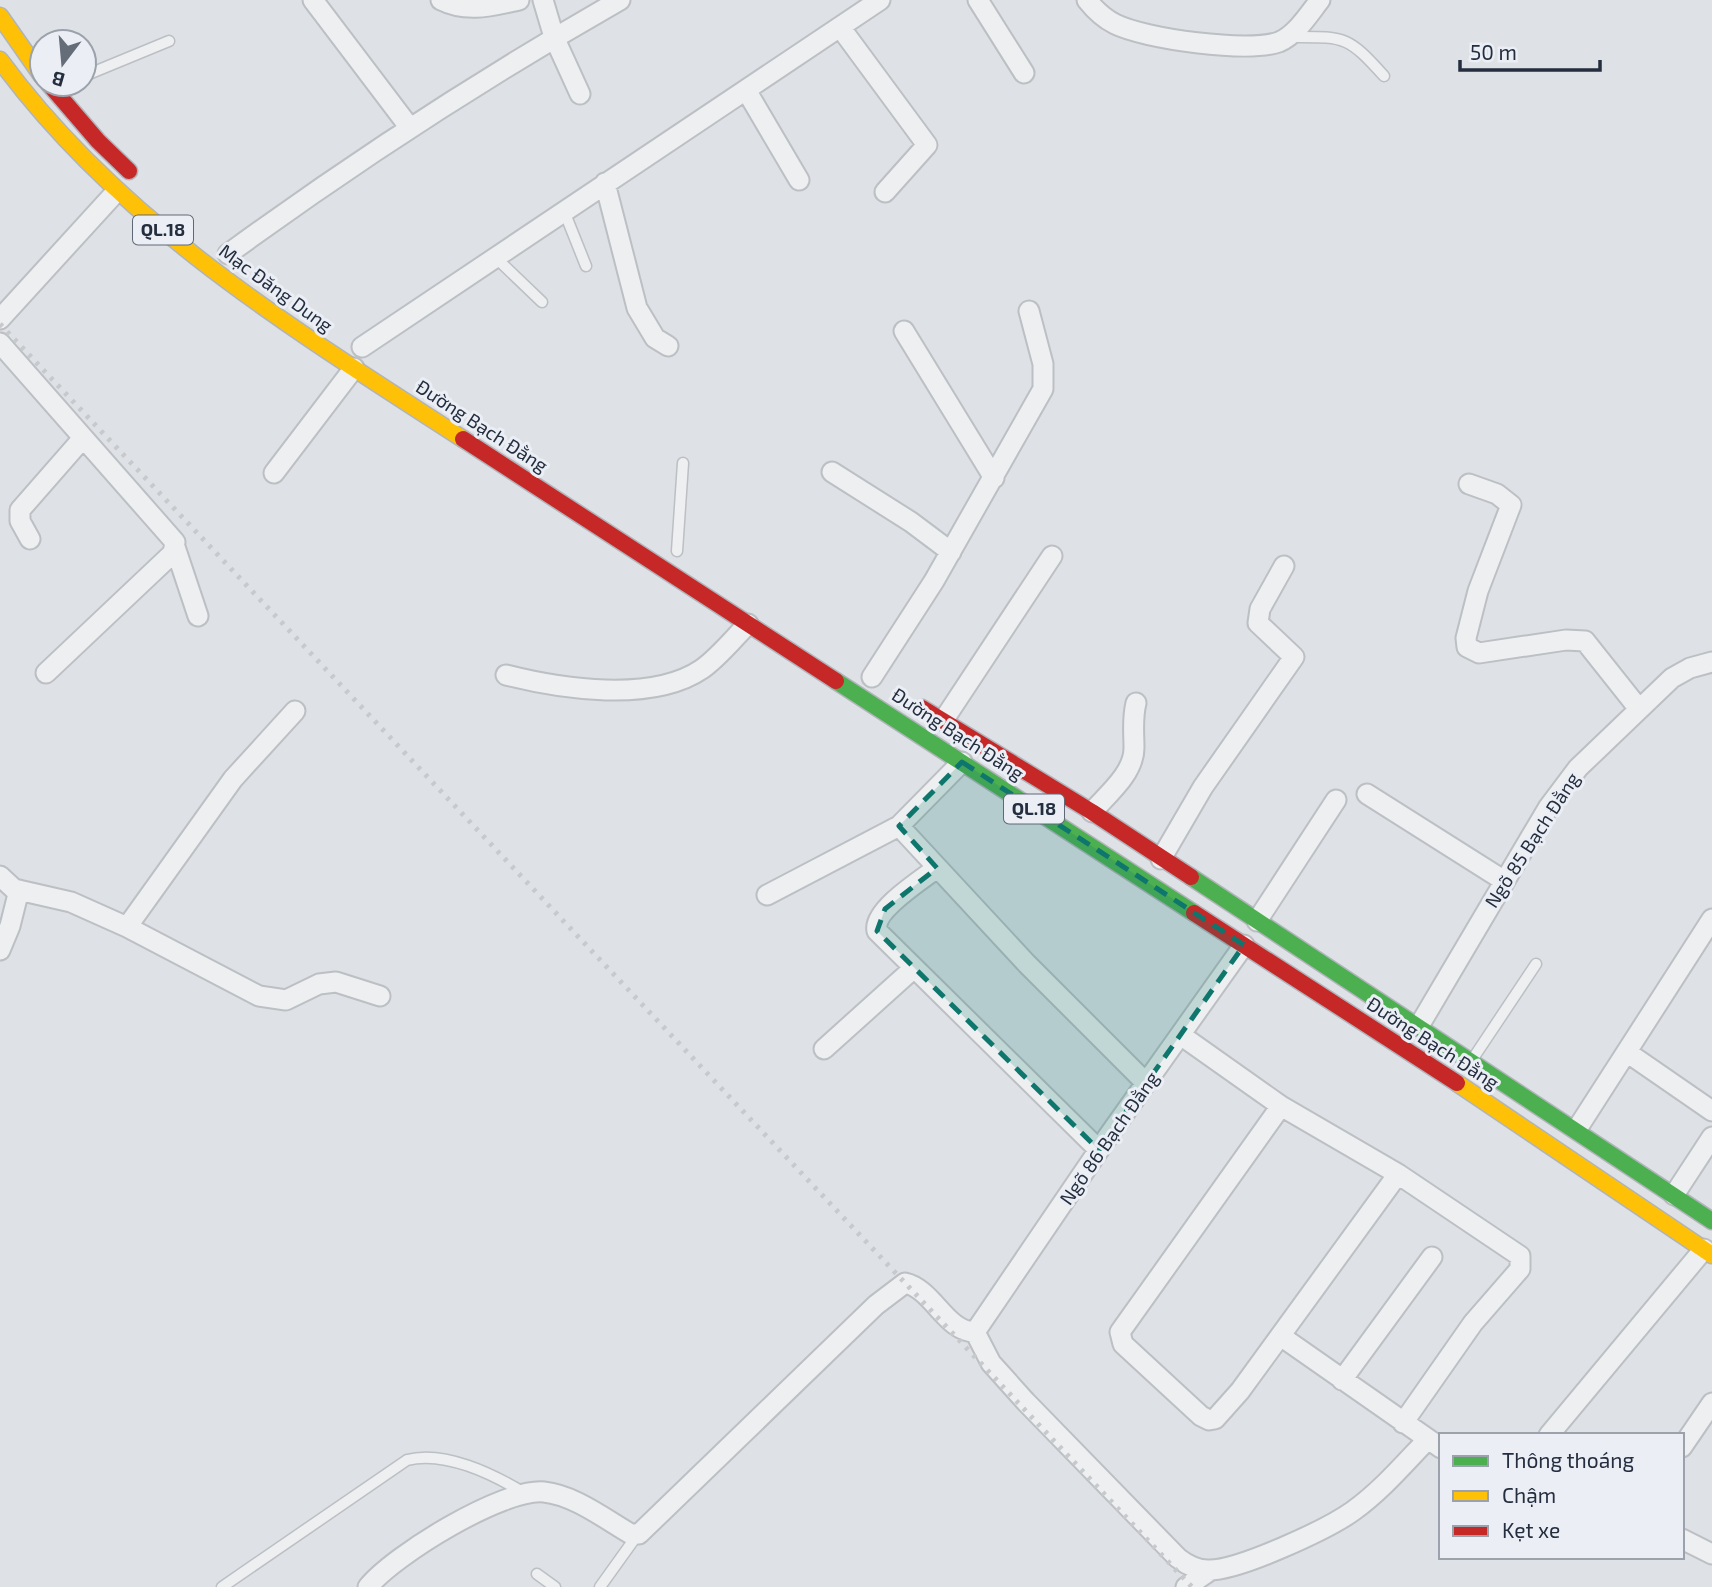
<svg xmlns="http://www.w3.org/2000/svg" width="1712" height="1587" font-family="'Exo 2',sans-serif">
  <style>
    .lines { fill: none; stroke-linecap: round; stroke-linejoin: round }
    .lane-casing { stroke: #bcbfc3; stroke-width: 13 }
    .street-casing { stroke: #bcbfc3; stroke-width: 23 }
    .fast-casing { stroke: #b0b4ba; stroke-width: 19 }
    .slow-casing { stroke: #b0b4ba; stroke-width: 19 }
    .jam-casing { stroke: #b0b4ba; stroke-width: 19 }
    .lane { stroke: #eeeff1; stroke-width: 10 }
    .street { stroke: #eeeff1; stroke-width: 19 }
    .fast { stroke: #4caf50; stroke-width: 16 }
    .slow { stroke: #ffc107; stroke-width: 16 }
    .jam { stroke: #c62828; stroke-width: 16 }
    .rail { stroke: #c7c9cc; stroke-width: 5; stroke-dasharray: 3.5 7; stroke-linecap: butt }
    .marked { fill: #0f766e; fill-opacity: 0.2; stroke: #0f766e; stroke-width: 5; stroke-dasharray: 14 9; stroke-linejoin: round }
    .labels { text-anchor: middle; stroke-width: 6; stroke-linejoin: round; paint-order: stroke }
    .shield { fill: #ebeff5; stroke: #606876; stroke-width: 2 }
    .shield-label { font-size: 18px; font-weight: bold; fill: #242e3f }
    .street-label { font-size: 19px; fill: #242e3f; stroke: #ebeff5 }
  </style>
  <rect width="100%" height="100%" fill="#dee1e5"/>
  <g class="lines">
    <g class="lane-casing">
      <path id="lane" d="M1291,37C1345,37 1347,35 1384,76
        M84,76L169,41
        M564,211L586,266
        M494,256L542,302
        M677,551L683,463
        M1474,1057L1536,964
        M537,1574L555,1587
        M222,1587L407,1460C444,1450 493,1474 524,1493
        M600,1587L638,1534"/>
    </g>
    <g class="street-casing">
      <path id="street" d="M313,0L410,128
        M441,0C467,13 491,6 519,0
        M543,0L554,37L580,94
        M978,0L1024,73
        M1087,0C1095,10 1103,18 1115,24C1145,39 1248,53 1279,42C1296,35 1309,14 1320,0
        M840,27L927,145L885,192
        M746,90L799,180
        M605,183L637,308L655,338L668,346
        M228,254C354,162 485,77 620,0
        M0,319L116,192
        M904,331L994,478
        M0,343L175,542L173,553L46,673
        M362,347L880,0
        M832,472L911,522L951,552
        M274,473L354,368
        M1469,484L1497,494L1511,505L1478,591L1466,638L1467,647L1479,653L1566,640L1585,641L1639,709
        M30,539L20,521V510L83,438
        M175,547L198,616
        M506,675C561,689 652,703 702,669C719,657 733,639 748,624
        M872,677L934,581L1043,389V364L1029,311
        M943,721L1052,556
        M1367,794L1503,880
        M1092,812C1108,794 1134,773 1134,748C1134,732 1132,719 1136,703
        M899,826L1027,964L1146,1083
        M1161,859L1203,787L1294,657L1258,623L1260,609L1284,566
        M937,868C921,880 872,911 877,931L1099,1150
        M0,876L14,889L71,902L127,927L233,779L295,711
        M767,895L899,826L962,762
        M1257,921L1336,800
        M127,927L259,996L286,1000L319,984L336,982L380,996
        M0,950L10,926L19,890
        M1419,1026L1548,808L1578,768L1672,678L1690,668L1712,662
        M1182,1036L1281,1106L1398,1174L1520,1256V1269L1473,1323L1403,1423
        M824,1049L914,968
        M1628,1053L1712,1111
        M1281,1106L1120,1332L1123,1344L1201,1416L1209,1420L1215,1419L1240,1391L1398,1174
        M1577,1129L1712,919
        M1674,1195L1712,1137
        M975,1332L991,1363L1026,1402L1178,1558C1187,1565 1197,1570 1208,1570C1238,1571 1328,1529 1353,1511C1381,1491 1404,1464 1428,1439
        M975,1332L1109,1135L1244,945
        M1282,1337L1441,1448
        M1342,1380L1432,1257
        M1549,1435L1704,1249
        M1682,1447L1712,1403
        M1682,1539L1712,1554
        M368,1587C394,1555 503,1488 544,1492C574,1495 605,1519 631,1534H639L876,1305L905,1283C933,1289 946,1332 975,1332
        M1186,1587L1211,1570"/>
    </g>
    <g class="fast-casing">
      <path id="fast" d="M836,681L1194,913
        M1191,877L1712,1221"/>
    </g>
    <g class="slow-casing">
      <path id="slow" d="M0,16L42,76
        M0,60C120,224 295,330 463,439
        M1457,1083L1712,1255"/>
    </g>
    <g class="jam-casing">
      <path id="jam" d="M49,84L98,141L129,171
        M463,439L836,681
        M922,708L1092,812L1191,877
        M1194,913L1457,1083"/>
    </g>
    <use href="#lane" class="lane"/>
    <use href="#street" class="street"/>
    <use href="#fast" class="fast"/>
    <use href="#slow" class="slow"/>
    <use href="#jam" class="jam"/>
    <path class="rail" d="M0,324L1192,1587"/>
  </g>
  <path class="marked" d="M962,762L1244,945L1099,1150L877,931L885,909L937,868L899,826Z"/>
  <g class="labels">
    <g class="shield">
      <rect x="133" y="215.5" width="60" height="29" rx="5"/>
      <rect x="1004" y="794.5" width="60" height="29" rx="5"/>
    </g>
    <g class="shield-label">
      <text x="163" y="236">QL.18</text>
      <text x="1034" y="815">QL.18</text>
    </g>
    <g class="street-label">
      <text transform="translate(276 288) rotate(36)" y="7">Mạc Đăng Dung</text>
      <text transform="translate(482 426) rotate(33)" y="7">Đường Bạch Đằng</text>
      <text transform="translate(958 734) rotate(33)" y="7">Đường Bạch Đằng</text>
      <text transform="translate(1532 840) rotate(-57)" y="7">Ngõ 85 Bạch Đằng</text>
      <text transform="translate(1433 1043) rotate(33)" y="7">Đường Bạch Đằng</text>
      <text transform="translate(1109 1138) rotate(-55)" y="7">Ngõ 86 Bạch Đằng</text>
    </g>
  </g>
  <rect x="1439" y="1433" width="245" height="126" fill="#ebeff5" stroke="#9ba2ac" stroke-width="2"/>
  <rect x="1453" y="1456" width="35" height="10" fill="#4caf50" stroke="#9ba2ac" stroke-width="2"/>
  <text x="1502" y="1468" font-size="21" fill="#242e3f">Thông thoáng</text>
  <rect x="1453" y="1491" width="35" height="10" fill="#ffc107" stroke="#9ba2ac" stroke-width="2"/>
  <text x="1502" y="1503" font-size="21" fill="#242e3f">Chậm</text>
  <rect x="1453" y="1526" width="35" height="10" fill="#c62828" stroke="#9ba2ac" stroke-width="2"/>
  <text x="1502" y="1538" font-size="21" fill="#242e3f">Kẹt xe</text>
  <g transform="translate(63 63) rotate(196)"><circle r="33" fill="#ebeff5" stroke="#9ba2ac" stroke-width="2"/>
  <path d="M0-5L12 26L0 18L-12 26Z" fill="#656d79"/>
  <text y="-10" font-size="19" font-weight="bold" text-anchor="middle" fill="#242e3f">B</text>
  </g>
  <path d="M1460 60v10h140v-10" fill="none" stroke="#242e3f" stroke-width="3.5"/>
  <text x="1470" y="60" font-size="21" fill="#242e3f" stroke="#ebeff5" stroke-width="5" paint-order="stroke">50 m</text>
</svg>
